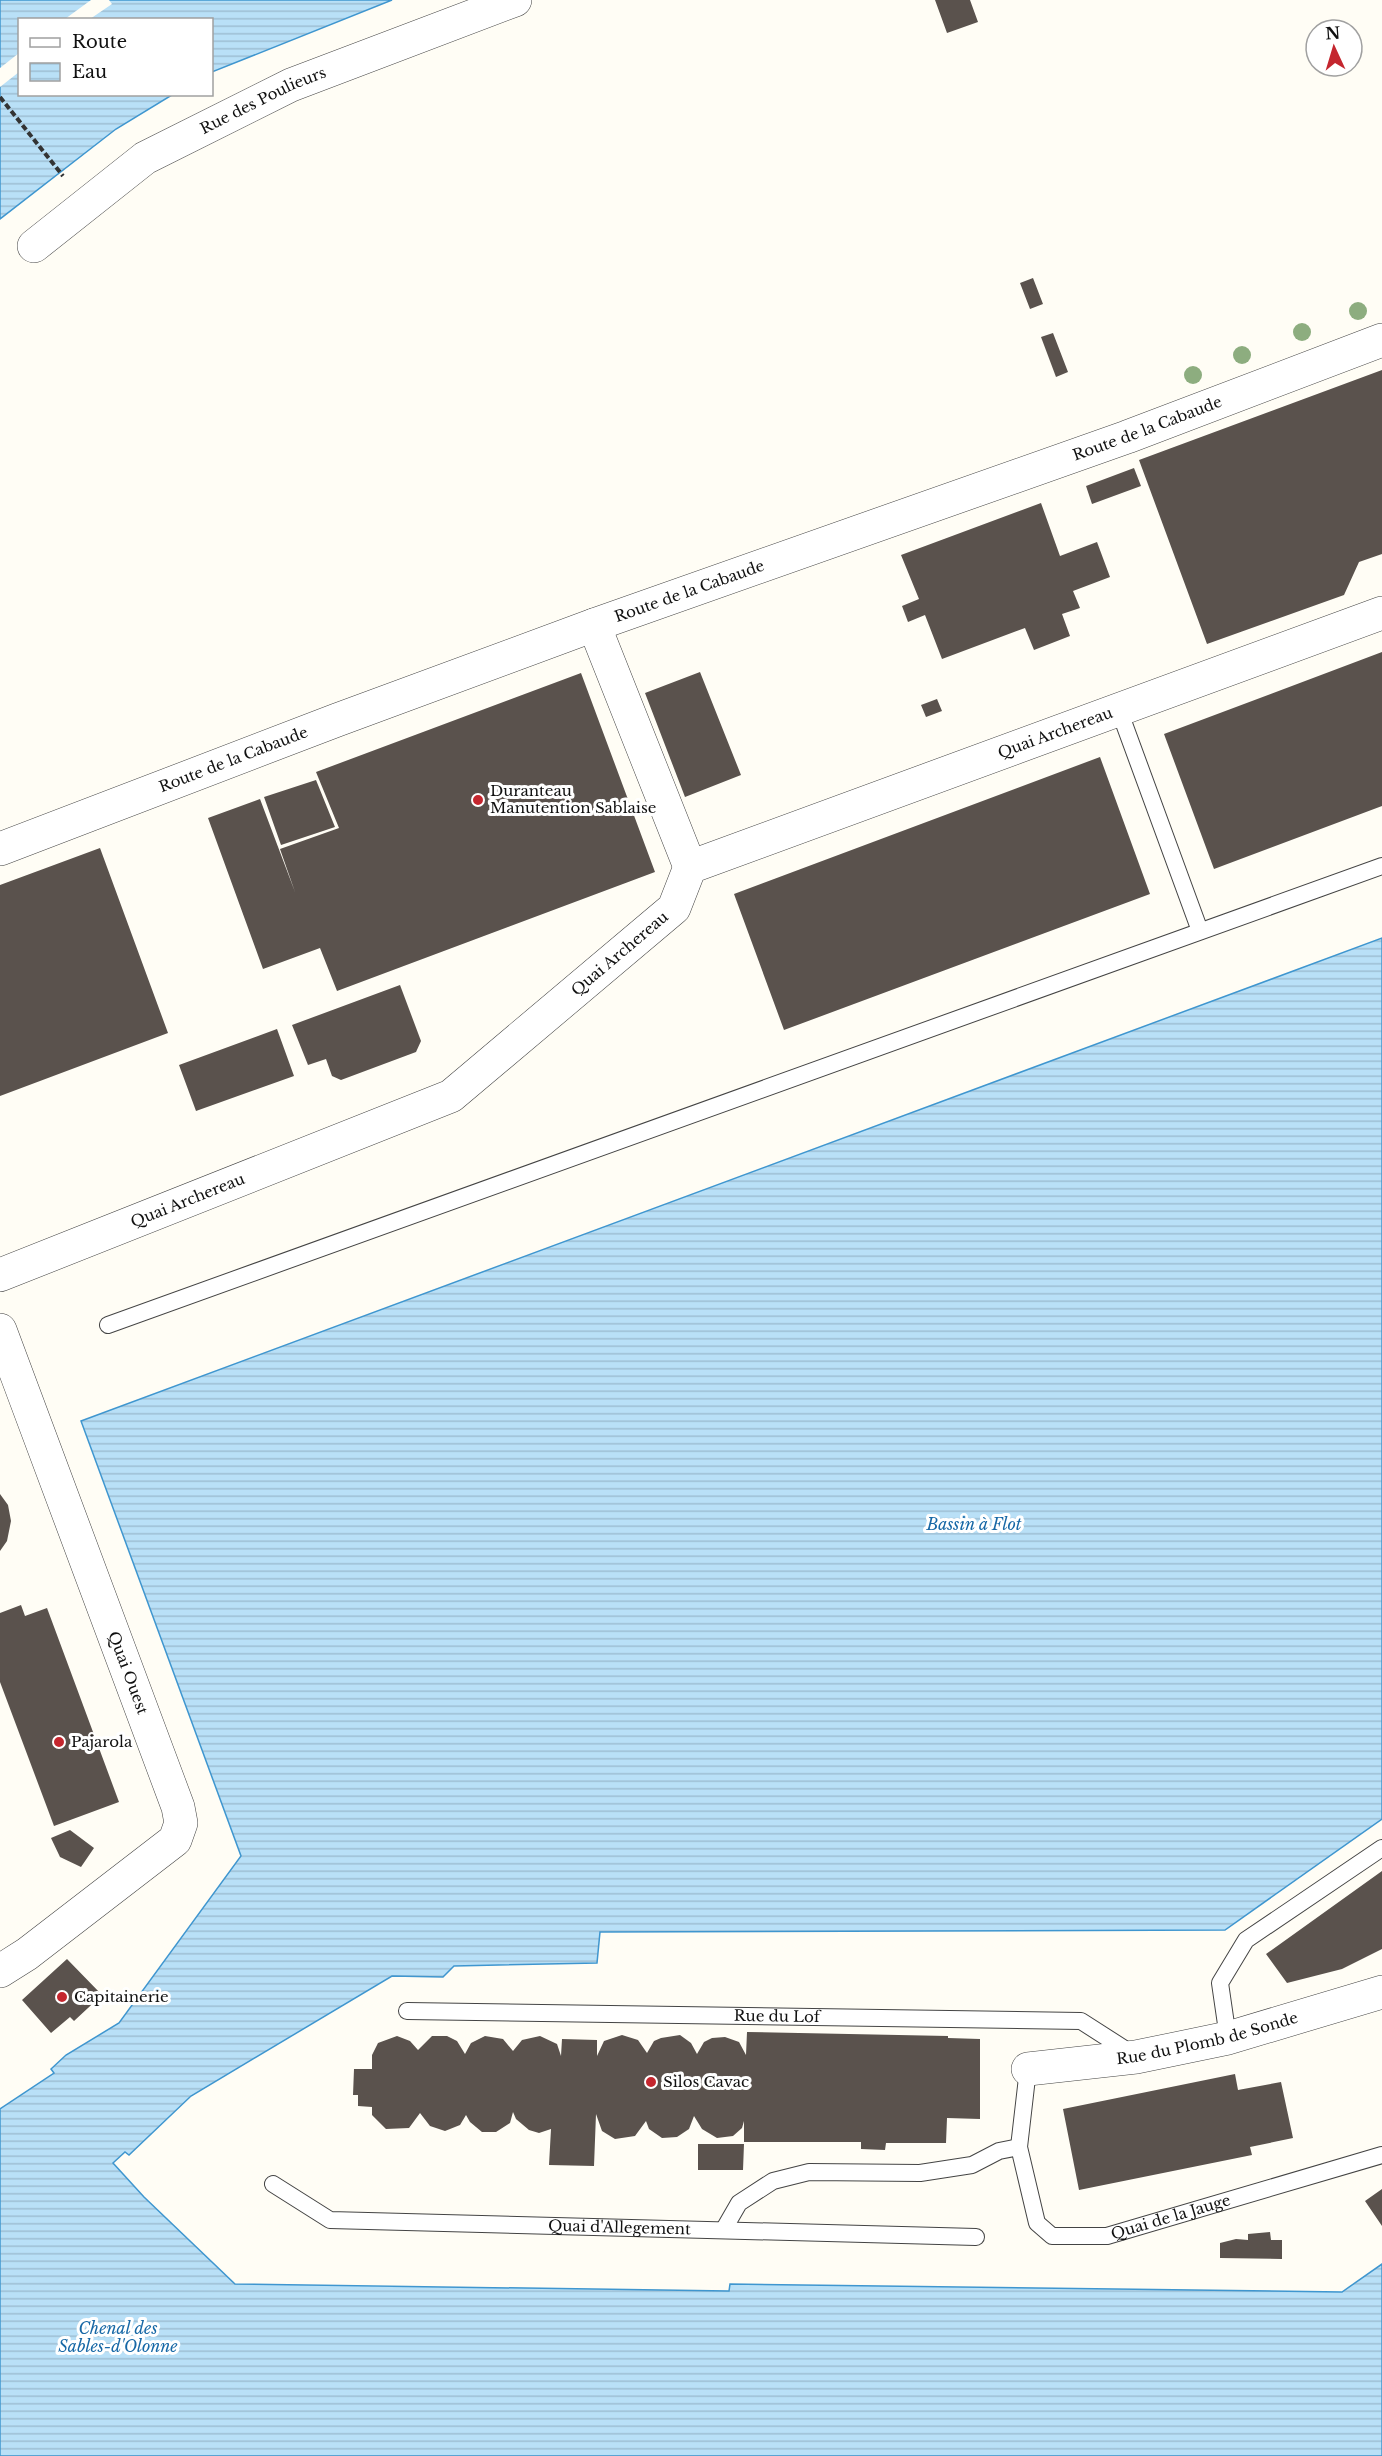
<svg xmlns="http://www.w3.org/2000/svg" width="1382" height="2456" font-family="'Libre Baskerville',serif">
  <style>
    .water { fill: url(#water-rules); stroke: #3f96cf; stroke-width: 1.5 }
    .pier { fill: #fffdf5 }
    .building { fill: #5a524d }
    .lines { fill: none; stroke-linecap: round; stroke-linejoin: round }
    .service-casing { stroke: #444; stroke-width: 18 }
    .minor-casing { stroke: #444; stroke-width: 34 }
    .path { stroke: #333; stroke-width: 4; stroke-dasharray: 6 3; stroke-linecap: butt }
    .service { stroke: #fff; stroke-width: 16 }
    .minor { stroke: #fff; stroke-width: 33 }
    .tree { fill: #8dad7f }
    .poi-dot { fill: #c4262e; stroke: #fff; stroke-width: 2 }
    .labels { text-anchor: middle; stroke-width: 6; stroke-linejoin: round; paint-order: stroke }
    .street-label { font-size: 15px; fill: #111; stroke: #fff }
    .poi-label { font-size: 15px; fill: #111; stroke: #fff; text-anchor: start }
    .water-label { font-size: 16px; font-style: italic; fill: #1768a6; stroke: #fff }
  </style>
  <defs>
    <pattern id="water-rules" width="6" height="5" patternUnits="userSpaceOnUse" patternTransform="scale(1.5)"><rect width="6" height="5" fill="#b9e0f7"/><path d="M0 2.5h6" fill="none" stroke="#9ebfd3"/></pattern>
  </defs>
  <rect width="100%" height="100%" fill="#fffdf5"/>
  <path class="water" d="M0,0H392L212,72V20H20V94L172,95L116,129L0,219Z
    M1382,938V1819L1225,1930L600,1932L597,1963L454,1966L443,1977L392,1976L191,2096L129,2155L125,2152L113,2163L144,2197L235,2284L729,2291L730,2284L1342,2292L1382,2264V2456H0V2109L54,2073L51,2069L66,2055L119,2023L241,1856L81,1421Z"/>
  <path class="pier" d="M91,0H109L112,4L90,19H65Z
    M19,53V72L0,87V68Z"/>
  <path class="building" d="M935,0H970L978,22L947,33Z
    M1033,278L1043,304L1030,309L1020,283Z
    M1053,333L1068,372L1056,377L1041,337Z
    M1382,370V554L1359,562L1344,595L1207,644L1139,460Z
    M1134,468L1141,486L1092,504L1086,486Z
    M1041,503L1060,556L1097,542L1110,577L1073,591L1080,608L1062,614L1070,636L1034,650L1025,628L942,659L925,615L908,622L902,606L919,599L901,555Z
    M1382,652V806L1214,869L1164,734Z
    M700,672L741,775L685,797L645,693Z
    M581,673L655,872L337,991L320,948L263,969L208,818L260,799L295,892L280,849L339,828L316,772Z
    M937,699L942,711L926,717L921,705Z
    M1100,757L1150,894L784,1030L734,894Z
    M316,780L335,827L281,845L264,797Z
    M100,848L168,1033L0,1096V885Z
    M400,985L421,1041L416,1052L341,1080L332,1076L326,1059L308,1065L292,1025Z
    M277,1029L294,1076L196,1111L179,1065Z
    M0,1494L8,1505L11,1521L7,1541L0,1551Z
    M21,1605L25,1616L47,1608L119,1802L54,1826L0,1682V1613Z
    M70,1830L94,1848L81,1867L60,1857L51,1838Z
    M1382,1871V1949L1342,1969L1287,1983L1266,1954Z
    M67,1959L102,1995L74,2021L70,2017L51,2033L22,2000Z
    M747,2032L948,2036V2038L980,2039V2119L947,2118L946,2143H886L885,2150L861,2149V2142H744V2121L742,2128L733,2136L717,2138L702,2129L694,2116L689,2129L677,2137L662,2138L649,2129L646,2121L635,2136L615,2139L602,2131L596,2114L594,2166L549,2165L551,2129L539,2133L529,2130L516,2119L513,2112L510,2123L496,2132H482L470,2122L466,2115L460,2125L445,2131L430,2126L420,2113L409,2128L386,2129L372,2115V2107L358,2106V2095H353L354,2069H372V2055L378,2043L397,2036L410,2041L418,2050L432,2036H447L457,2041L465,2054L471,2043L485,2036L503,2039L513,2051L522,2040L540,2036L557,2044L561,2056L562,2039L597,2040V2056L604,2041L622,2035L638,2040L647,2053L654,2041L661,2038L680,2035L691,2043L697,2054L704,2042L712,2038L725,2037L739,2042L746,2055Z
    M1235,2074L1238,2090L1281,2082L1293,2138L1250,2147L1252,2155L1079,2190L1063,2109Z
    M698,2144H744L743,2170H698Z
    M1382,2189V2226L1365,2201Z
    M1270,2232L1271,2240H1282V2259L1220,2258V2243L1236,2239L1248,2240V2234Z"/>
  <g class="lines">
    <g class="service-casing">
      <g id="service">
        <path d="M1119,710L1200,931"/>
        <path d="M108,1325L1382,866"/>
        <path id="s1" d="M407,2011L1081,2021L1134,2055"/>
        <path d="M1228,2038L1220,1983L1246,1940L1382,1848"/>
        <path id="s2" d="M1028,2069L1019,2147L1037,2223L1052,2236H1107L1382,2155"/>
        <path id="s3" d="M273,2184L330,2220L976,2237"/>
        <path d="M724,2229L739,2203L773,2181L809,2172L920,2173L972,2165L999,2151L1019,2147"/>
      </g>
    </g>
    <g class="minor-casing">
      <g id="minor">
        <path id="s4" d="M34,246L145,158L291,85L515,0"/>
        <path d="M594,625L690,867"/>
        <path id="s5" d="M0,849L337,720L594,625L1127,437L1382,340"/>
        <path id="s6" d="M0,1275L451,1096L674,908L690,867L1382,613"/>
        <path id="s7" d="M0,1330L178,1807L181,1823L175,1840L27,1954L0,1971"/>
        <path id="s8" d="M1028,2069L1136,2057L1228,2038L1382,1992"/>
      </g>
    </g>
    <path class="path" d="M0,97L63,176"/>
    <use href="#service" class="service"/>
    <use href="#minor" class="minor"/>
  </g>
  <g class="tree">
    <circle cx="1358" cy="311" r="9"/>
    <circle cx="1302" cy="332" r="9"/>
    <circle cx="1242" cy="355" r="9"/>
    <circle cx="1193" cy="375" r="9"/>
  </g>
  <g class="poi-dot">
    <circle cx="478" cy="800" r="6"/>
    <circle cx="59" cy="1742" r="6"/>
    <circle cx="62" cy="1997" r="6"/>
    <circle cx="651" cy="2082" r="6"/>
  </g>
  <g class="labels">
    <g class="street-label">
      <text dy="5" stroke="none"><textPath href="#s4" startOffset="273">Rue des Poulieurs</textPath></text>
      <text dy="5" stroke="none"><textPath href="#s5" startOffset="1222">Route de la Cabaude</textPath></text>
      <text dy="5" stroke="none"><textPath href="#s5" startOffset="736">Route de la Cabaude</textPath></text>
      <text dy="5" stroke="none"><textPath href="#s6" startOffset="1210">Quai Archereau</textPath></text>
      <text dy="5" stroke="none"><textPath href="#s5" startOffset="250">Route de la Cabaude</textPath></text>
      <text dy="5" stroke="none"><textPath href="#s6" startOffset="706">Quai Archereau</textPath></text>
      <text dy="5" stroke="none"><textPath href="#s6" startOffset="202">Quai Archereau</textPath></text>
      <text dy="5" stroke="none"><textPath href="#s7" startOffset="366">Quai Ouest</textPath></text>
      <text dy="5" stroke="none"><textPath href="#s1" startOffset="370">Rue du Lof</textPath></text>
      <text dy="5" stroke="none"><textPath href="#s8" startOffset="182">Rue du Plomb de Sonde</textPath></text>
      <text dy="5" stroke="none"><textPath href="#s2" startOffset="298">Quai de la Jauge</textPath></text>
      <text dy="5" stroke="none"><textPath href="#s3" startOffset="357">Quai d'Allegement</textPath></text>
    </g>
    <g class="poi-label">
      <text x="490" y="796">Duranteau<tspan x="490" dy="17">Manutention Sablaise</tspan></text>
      <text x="71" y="1747">Pajarola</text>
      <text x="74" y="2002">Capitainerie</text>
      <text x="663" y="2087">Silos Cavac</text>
    </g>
    <g class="water-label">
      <text x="974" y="1530">Bassin à Flot</text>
      <text x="118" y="2334">Chenal des<tspan x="118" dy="18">Sables-d'Olonne</tspan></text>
    </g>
  </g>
  <rect x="18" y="18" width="195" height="78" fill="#ffffff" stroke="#a0a0a0" stroke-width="1.5"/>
  <rect x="30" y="38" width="30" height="9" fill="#ffffff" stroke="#a0a0a0" stroke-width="1.5"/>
  <text x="72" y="48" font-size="18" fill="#111111">Route</text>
  <rect x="30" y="63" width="30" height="18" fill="url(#water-rules)" stroke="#a0a0a0" stroke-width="1.5"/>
  <text x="72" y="78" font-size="18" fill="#111111">Eau</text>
  <g transform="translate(1334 48) rotate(356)"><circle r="28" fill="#ffffff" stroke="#a0a0a0" stroke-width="1.5"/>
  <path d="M0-4.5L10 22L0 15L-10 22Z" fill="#c4262e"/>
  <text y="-9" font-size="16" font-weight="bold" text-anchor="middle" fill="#111111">N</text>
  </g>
</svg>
